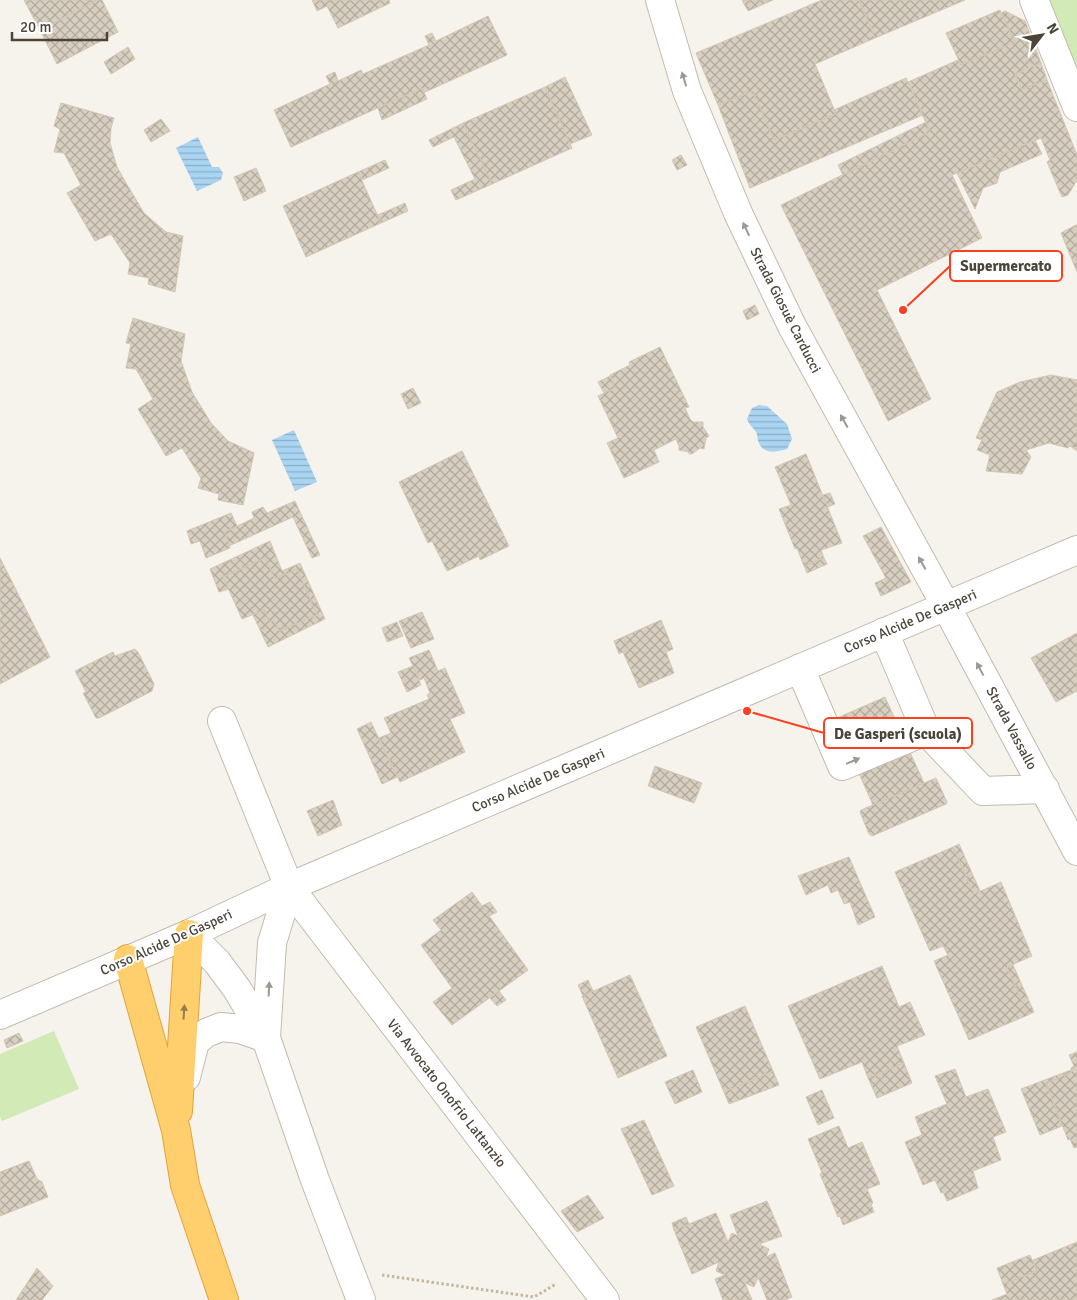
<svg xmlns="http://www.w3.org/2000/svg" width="1077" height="1300" font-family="Signika,sans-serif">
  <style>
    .green { fill: #d2eab5 }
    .water { fill: url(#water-rules) }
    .building { fill: url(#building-cross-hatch); stroke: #d3c7b4 }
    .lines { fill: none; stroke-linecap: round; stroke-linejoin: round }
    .minor-casing { stroke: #c2bbae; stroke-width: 30 }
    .highway-casing { stroke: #e0a43c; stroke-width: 30 }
    .path { stroke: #c4b79f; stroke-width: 3; stroke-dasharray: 2.5 2.5; stroke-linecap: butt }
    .minor { stroke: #fff; stroke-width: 28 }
    .highway { stroke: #ffcf6e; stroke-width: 28 }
    .oneway { fill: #9c9892 }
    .oneway2 { fill: #937c4e }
    .labels { text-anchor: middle; stroke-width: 4; stroke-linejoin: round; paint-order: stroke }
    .street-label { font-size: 14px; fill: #4b4439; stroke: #fff }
    .leader { fill: none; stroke: #fc3f1d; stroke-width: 2 }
    .callout-dot { fill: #fc3f1d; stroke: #fff; stroke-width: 2 }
    .callout { fill: #fff; stroke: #fc3f1d; stroke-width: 2 }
    .callout-label { font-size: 15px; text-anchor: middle; font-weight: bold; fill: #4b4439 }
  </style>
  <defs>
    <pattern id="water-rules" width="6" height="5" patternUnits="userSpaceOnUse" patternTransform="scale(1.25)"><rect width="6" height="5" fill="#a9d4f2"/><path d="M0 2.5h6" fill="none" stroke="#8caec5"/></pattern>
    <pattern id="building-cross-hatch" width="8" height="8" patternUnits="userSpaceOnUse" patternTransform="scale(1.25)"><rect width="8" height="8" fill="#d8cfc1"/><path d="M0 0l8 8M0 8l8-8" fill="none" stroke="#b1aa9e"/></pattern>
  </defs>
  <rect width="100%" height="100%" fill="#f6f3ec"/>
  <path class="green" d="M1047,0H1077V73Z
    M54,1031L79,1089L2,1121L0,1117V1054Z"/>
  <path class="water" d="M198,137L212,167H219L223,173L221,180L197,191L176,148Z
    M759,405L767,406L787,424L792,439L787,449C777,452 764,455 759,443C757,440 758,435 756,432C753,427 749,425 747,419L752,408Z
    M294,430L317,482L295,491L272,440Z"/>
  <path class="building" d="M24,0H97L40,30Z
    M97,0H102L118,32L57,64L40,30Z
    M312,0H389L390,3L338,28L327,6L317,11Z
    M742,0H773L748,11Z
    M822,0H859L875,38L815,64L836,114L774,140L753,91L718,105L696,53Z
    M859,0H965L875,38Z
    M1000,10L1015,42L961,65L946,33Z
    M1005,11L1025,21L1041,63L1015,74L1022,89L1047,80L1077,155V180L1068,195L1062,197L1047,162L1050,160L1041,138L952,175L982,238L877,290L931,399L888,421L781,205L930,132L908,82L958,60L961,65L1015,42L1001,13Z
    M488,16L507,55L423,93L422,88L291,147L274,110L330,84L326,76L335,72L338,81L361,70L363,74L429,45L425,36L432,33L436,41Z
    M128,47L135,59L111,74L104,62Z
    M1041,63L1047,80L1022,89L1015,74Z
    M565,77L592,135L570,144L545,87Z
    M906,78L923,115L750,188L718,105L753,91L774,140L836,114L834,110Z
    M545,87L572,148L492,184L463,123Z
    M422,88L427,99L382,120L378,108Z
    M61,103L114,118L111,128L110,143L117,167L126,183L144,213L166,232L183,236L175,292L148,284L149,278L128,274L130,263L111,234L95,241L67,193L81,185L64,153L54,152L60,129L54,126Z
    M161,119L170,131L151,142L144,130Z
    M926,122L930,132L843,175L838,165Z
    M463,123L492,184L456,200L451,190L475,179L454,137L433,147L429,140Z
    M1035,140L1042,154L1000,172L997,183L983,188L975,209L957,173Z
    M681,155L687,165L677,170L672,160Z
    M385,160L389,168L362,180L358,172Z
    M256,168L266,191L244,201L234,177Z
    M358,172L381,223L306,257L283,206Z
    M405,203L408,211L381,223L378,215Z
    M1076,225H1077V272L1061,233Z
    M755,305L759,314L747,320L743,311Z
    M133,318L185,334L181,361L192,392L211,423L228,441L254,453L243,505L218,500L219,494L198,488L201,478L182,448L166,456L138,409L153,399L136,369L126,368L131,344L126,343Z
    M660,347L689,407L685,408L690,419L693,422H703V427L709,436L706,438L704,449L700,448L692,454H689V452L679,450V446L676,439L654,450L659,462L624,478L607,443L618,438L598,396L615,388L610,375L630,365L629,362Z
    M1051,375L1077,380V451L1070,446L1068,448L1049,443L1026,450L1031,457L1022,474L986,471L990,455L977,450L982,440L976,438L997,392L1020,382Z
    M610,376L615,388L604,393L598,382Z
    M413,388L421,403L408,409L401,394Z
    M462,451L509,546L480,560L479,556L447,571L432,541L428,543L399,482Z
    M806,454L842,543L821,550L824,558L804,566L797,548L795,549L779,509L791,505L775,467Z
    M830,493L835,504L828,507L823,495Z
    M295,501L320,555L312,558L293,517L229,546L225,532L254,518L252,512L263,507L267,513Z
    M231,513L237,526L225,532L230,548L206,558L200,541L191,544L187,531Z
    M881,527L911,582L881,596L875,583L886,578L863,536Z
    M270,541L282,571L300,563L325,619L268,647L253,615L264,610L270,622L274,620L279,631L317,615L297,569L275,579L265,558L223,577L229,589L219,592L210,569Z
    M0,558L50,657L0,684V617H2L0,613Z
    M265,558L275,579L297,569L317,615L279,631L274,620L270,622L264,610L242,619L223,577Z
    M824,558L827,564L807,573L804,566Z
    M422,612L434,639L411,648L399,621Z
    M661,620L673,649L666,652L674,673L639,688L623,652L629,649L623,637Z
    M397,622L403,636L387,642L382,628Z
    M1077,633V691L1056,702L1031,658Z
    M623,637L629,649L619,654L614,641Z
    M135,649L138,652L154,684L152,691L99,718H96L83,693L86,692L75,671L113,652L115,656Z
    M429,650L438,671L445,668L465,713L450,719L465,752L400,782L379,738L391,733L384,718L429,699L427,695L430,693L424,678L420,680L409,658Z
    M413,666L421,685L407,692L398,672Z
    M885,697L924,783L873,805L836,722L837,718Z
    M371,722L397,777L382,784L357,729Z
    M655,766L702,783L694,803L648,786Z
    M936,778L947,802L946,804L872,836L869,834L860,812L861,810Z
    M333,800L342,825L318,836L307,811Z
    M959,844L980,891L974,894L953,847Z
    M953,847L974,894L1001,882L1032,956L1007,967L1028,1015L969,1040L934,961L948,955L943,946L930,951L895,872Z
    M849,857L875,917L858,925L850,902L844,904L838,890L831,893L828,885L806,895L798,876Z
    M472,892L528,970L452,1025L433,1002L452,988L421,945L441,930L433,920Z
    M490,902L497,912L489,916L482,906Z
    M1013,965L1034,1012L1028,1015L1007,967Z
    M882,966L899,1007L910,1002L925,1035L897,1046L904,1063L868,1078L862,1062L820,1079L788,1006Z
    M630,975L667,1056L618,1078L582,996Z
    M588,980L593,991L583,996L578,985Z
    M499,991L506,1000L497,1006L490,998Z
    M745,1006L773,1071L724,1092L696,1027Z
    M19,1033L23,1041L7,1048L4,1040Z
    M1077,1052V1147L1074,1148L1070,1139L1068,1140L1046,1083L1072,1072L1071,1068L1074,1066L1069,1055Z
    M904,1063L912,1083L877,1098L868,1078Z
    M955,1069L966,1097L988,1089L1006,1132L993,1137L1001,1160L973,1171L978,1188L947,1201L943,1192L941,1193L935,1180L923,1185L905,1142L922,1135L915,1117L947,1104L935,1076Z
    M693,1070L702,1092L675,1104L665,1082Z
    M1071,1070L1072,1072L1046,1083L1062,1126L1040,1135L1021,1089Z
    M773,1071L779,1085L729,1104L724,1092Z
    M822,1090L834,1118L818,1125L806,1097Z
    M644,1120L674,1186L652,1195L621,1129Z
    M839,1126L848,1148L862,1142L880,1184L867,1189L873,1203L871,1204L874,1212L843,1225L840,1216L838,1217L820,1174L822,1173L808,1139Z
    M29,1161L37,1179L42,1182L48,1197L0,1216V1172Z
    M588,1195L604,1218L577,1232L561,1211Z
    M767,1201L782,1236L759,1244L769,1249L766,1257L775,1253L792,1297L785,1300H767L758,1277L754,1287L745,1283L752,1300H723L715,1279L725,1275L716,1271L719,1262L692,1274L674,1230L716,1213L728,1242L732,1233L738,1236L730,1215Z
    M686,1217L689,1224L674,1230L672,1223Z
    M1077,1242V1300H992L1007,1294L1003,1284L1037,1271L1033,1260Z
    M1030,1255L1037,1271L1003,1284L997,1268Z
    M37,1268L53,1286L42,1300H16Z"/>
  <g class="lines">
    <g class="minor-casing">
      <path id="minor" d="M660,0L687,91L738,213L792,326L946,606L1077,851
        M1034,0L1077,107
        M800,668L842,766L926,731L884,632
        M222,721L289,887L605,1300
        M926,731L983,791L1045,789
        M189,934L217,962L237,989L266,1038L315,1180L361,1300
        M0,1015L189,934L289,887L1077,550
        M266,1038L272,943L289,887
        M186,1077L195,1042L206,1033L221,1027L240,1029L266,1038"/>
    </g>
    <g class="highway-casing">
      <path id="highway" d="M128,959L176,1130L185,1185L224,1300
        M178,1111L189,934"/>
    </g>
    <path class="path" d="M382,1275L534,1297L556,1284"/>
    <use href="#minor" class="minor"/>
    <use href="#highway" class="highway"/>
  </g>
  <defs><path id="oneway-solid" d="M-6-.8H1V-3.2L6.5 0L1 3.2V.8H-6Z" transform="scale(1.25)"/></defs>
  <g class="oneway">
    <use href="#oneway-solid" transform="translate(684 79) rotate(-107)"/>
    <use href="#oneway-solid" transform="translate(746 229) rotate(-115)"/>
    <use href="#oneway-solid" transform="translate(844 421) rotate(-119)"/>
    <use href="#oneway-solid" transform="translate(922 563) rotate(-119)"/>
    <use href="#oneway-solid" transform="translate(980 669) rotate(-118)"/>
    <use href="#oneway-solid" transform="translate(853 761) rotate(-23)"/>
    <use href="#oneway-solid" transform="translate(269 989) rotate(-87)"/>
  </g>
  <use class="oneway2" href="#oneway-solid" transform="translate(184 1012) rotate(-86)"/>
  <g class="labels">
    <g class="street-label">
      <text transform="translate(786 310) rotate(63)" y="5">Strada Giosuè Carducci</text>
      <text transform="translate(910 621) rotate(-23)" y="5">Corso Alcide De Gasperi</text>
      <text transform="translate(1012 728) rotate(62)" y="5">Strada Vassallo</text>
      <text transform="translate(538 780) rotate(-23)" y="5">Corso Alcide De Gasperi</text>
      <text transform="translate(166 942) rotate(-24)" y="5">Corso Alcide De Gasperi</text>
      <text transform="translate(447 1093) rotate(52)" y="5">Via Avvocato Onofrio Lattanzio</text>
    </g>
  </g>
  <path class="leader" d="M903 310L950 266M747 711L824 733"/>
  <g class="callout-dot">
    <circle cx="903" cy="310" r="5"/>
    <circle cx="747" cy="711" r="5"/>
  </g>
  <g class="callout">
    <rect x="950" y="251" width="112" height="30" rx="5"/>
    <rect x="824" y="718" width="148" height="30" rx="5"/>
  </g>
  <g class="callout-label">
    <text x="1006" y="271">Supermercato</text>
    <text x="898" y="739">De Gasperi (scuola)</text>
  </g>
  <g transform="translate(1042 35) rotate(59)" stroke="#ffffff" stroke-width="4" paint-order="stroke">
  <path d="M0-4L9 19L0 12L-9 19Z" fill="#4b4439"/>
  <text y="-8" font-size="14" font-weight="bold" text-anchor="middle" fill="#4b4439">N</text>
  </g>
  <path d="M12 32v8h95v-8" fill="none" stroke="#4b4439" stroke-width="2.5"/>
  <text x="20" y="32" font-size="15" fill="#4b4439" stroke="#ffffff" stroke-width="4" paint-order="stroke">20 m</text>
</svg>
